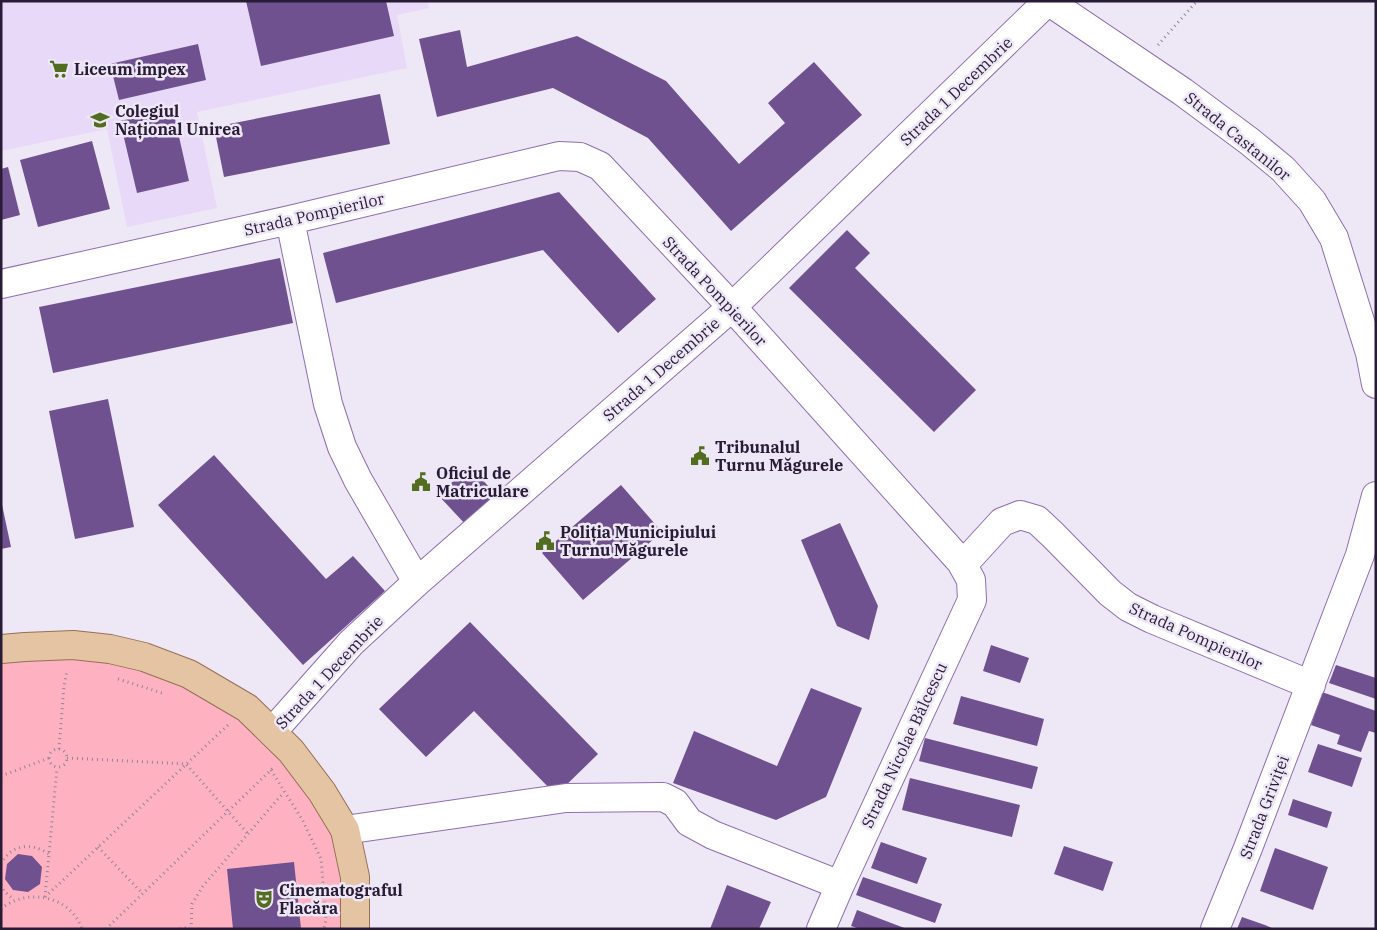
<svg xmlns="http://www.w3.org/2000/svg" width="1377" height="930" font-family="'IBM Plex Serif',serif">
  <style>
    .built { fill: #e8d9f9 }
    .green { fill: #feb2c1 }
    .building { fill: #70518f }
    .lines { fill: none; stroke-linecap: round; stroke-linejoin: round }
    .minor-casing { stroke: #8e6eaf; stroke-width: 30 }
    .major-casing { stroke: #966f55; stroke-width: 30 }
    .path { stroke: #8f869a; stroke-width: 3; stroke-dasharray: 1 4; stroke-linecap: butt }
    .minor { stroke: #fff; stroke-width: 28 }
    .major { stroke: #e4c4a3; stroke-width: 28 }
    .labels { text-anchor: middle; stroke-width: 5; stroke-linejoin: round; paint-order: stroke }
    .poi-label { font-size: 16px; font-weight: bold; fill: #281b36; stroke: #eee7f6; text-anchor: start }
    .street-label { font-size: 16px; fill: #281b36; stroke: #eee7f6 }
  </style>
  <rect width="100%" height="100%" fill="#eee7f6"/>
  <path class="built" d="M1,1H428L429,8L397,15L407,68L197,112L217,208L127,227L107,129L1,151Z"/>
  <path class="green" d="M25,647L189,674L322,792L355,929H1V649Z"/>
  <path class="building" d="M246,1H386L394,36L261,66Z
    M460,30L467,67L577,36L666,81L739,164L785,123L768,103L814,62L862,115L731,231L648,138L553,88L437,117L419,39Z
    M198,44L206,80L119,100L110,64Z
    M380,94L390,144L224,177L214,127Z
    M173,110L189,181L137,193L120,121Z
    M92,141L110,209L38,227L20,160Z
    M8,167L20,215L1,220V169Z
    M559,192L656,299L618,333L543,250L336,303L323,253Z
    M847,230L870,253L855,268L976,390L934,432L789,288Z
    M280,258L293,323L53,373L39,307Z
    M108,399L134,527L75,539L49,411Z
    M214,455L326,579L353,556L385,591L303,665L158,505Z
    M470,466L498,497L467,526L438,495Z
    M621,485L662,532L583,600L542,553Z
    M1,500L11,547L1,549Z
    M840,523L878,606L869,640L837,626L801,540Z
    M470,622L598,754L556,795L474,711L426,757L379,709Z
    M991,645L1029,658L1020,683L983,671Z
    M1336,665L1376,678V699L1329,683Z
    M811,688L862,708L826,797L776,820L673,783L694,731L777,766Z
    M1322,692L1376,711V733L1369,731L1361,752L1337,744L1340,735L1311,725Z
    M961,696L1044,719L1037,746L953,724Z
    M925,738L1038,767L1032,789L919,761Z
    M1318,744L1362,758L1352,787L1308,772Z
    M910,778L1020,805L1012,837L902,810Z
    M1293,799L1332,812L1327,828L1288,815Z
    M881,842L927,858L917,884L871,868Z
    M1064,846L1113,862L1103,891L1054,874Z
    M1275,848L1328,867L1313,910L1260,891Z
    M18,854L32,856L42,867L40,884L28,892L13,890L5,879L7,864Z
    M294,862L301,929H233L227,869Z
    M863,877L942,904L935,923L856,895Z
    M727,885L771,902L759,929H710Z
    M857,910L907,929H860L851,926Z
    M1242,917L1265,925L1274,929H1237Z"/>
  <g class="lines">
    <g class="minor-casing">
      <path id="minor" d="M1048,1L1183,92L1249,141L1283,169L1312,201L1334,238L1370,353L1376,384
        M290,220L328,404L342,447L358,480L417,582
        M1,284L290,220L559,156L580,157L600,166L732,307L961,562L971,580L972,600L840,885L821,929
        M961,562L970,557L1002,522L1020,515L1037,520L1053,535L1110,593L1128,607L1152,619L1311,685
        M272,732L351,643L417,582L732,307L1048,1
        M345,830L566,798L663,797L675,803L689,822L713,835L840,885
        M1215,929L1248,848L1360,555L1376,496"/>
    </g>
    <g class="major-casing">
      <path id="major" d="M1,649L25,647L73,645L110,649L144,657L189,674L247,708L291,751L322,792L345,830L355,877V929"/>
    </g>
    <path class="path" d="M1158,45L1197,1
      M118,679L162,693
      M49 758a9 9 0 1 1 18 0a9 9 0 1 1-18 0Z
      M59,749L64,686L67,670
      M67,758L186,764L248,834
      M271,770L303,821L321,859L326,919L324,929
      M1,776L49,758
      M98,847L143,894
      M1,864C11,844 31,842 49,854
      M1,885L4,891L14,900
      M45,897L228,725
      M45,897L57,768
      M1,909C27,887 71,896 82,929
      M106,929L274,767
      M180,929L190,927
      M191,929L192,904L203,886L284,792"/>
    <use href="#minor" class="minor"/>
    <use href="#major" class="major"/>
  </g>
  <defs>
    <g id="supermarket-bare" transform="scale(1.5)"><path d="M-6-5.5h2.5l.6 2H6L4.5 2H-2.5L-4.4-4H-6ZM-1.5 3.2a1.3 1.3 0 1 0 .1 0ZM3 3.2a1.3 1.3 0 1 0 .1 0Z" fill="#536d20" stroke="#eee7f6" stroke-width="2.5" paint-order="stroke"/></g>
    <g id="university-bare" transform="scale(1.5)"><path d="M0-5L7-2L0 1L-7-2ZM-4 1L0 2.5L4 1V4Q0 6-4 4Z" fill="#536d20" stroke="#eee7f6" stroke-width="2.5" paint-order="stroke"/></g>
    <g id="civic-bare" transform="scale(1.5)"><path d="M-.6-6.5H3V-4.5H.6V-3L4-1V1h2V6H-6V1h2V-1L-.6-3ZM-1.2 2.5V6h2.4V2.5Z" fill="#536d20" stroke="#eee7f6" stroke-width="2.5" paint-order="stroke"/></g>
    <g id="theatre-bare" transform="scale(1.5)"><path d="M-5-5.5Q0-4 5-5.5V0Q5 5 0 6Q-5 5-5 0ZM-3.3-2.5H-1v1.5H-3.3ZM1-2.5H3.3v1.5H1ZM-2.8 1Q0 5.5 2.8 1Z" fill="#536d20" stroke="#eee7f6" stroke-width="2.5" paint-order="stroke"/></g>
  </defs>
  <g fill-rule="evenodd">
    <use href="#supermarket-bare" x="59" y="69"/>
    <use href="#university-bare" x="100" y="120"/>
    <use href="#civic-bare" x="700" y="456"/>
    <use href="#civic-bare" x="421" y="482"/>
    <use href="#civic-bare" x="545" y="541"/>
    <use href="#theatre-bare" x="264" y="899"/>
  </g>
  <g class="labels">
    <g class="poi-label">
      <text x="74" y="75">Liceum impex</text>
      <text x="115" y="117">Colegiul<tspan x="115" dy="18">Național Unirea</tspan></text>
      <text x="715" y="453">Tribunalul<tspan x="715" dy="18">Turnu Măgurele</tspan></text>
      <text x="436" y="479">Oficiul de<tspan x="436" dy="18">Matriculare</tspan></text>
      <text x="560" y="538">Poliția Municipiului<tspan x="560" dy="18">Turnu Măgurele</tspan></text>
      <text x="279" y="896">Cinematograful<tspan x="279" dy="18">Flacăra</tspan></text>
    </g>
    <g class="street-label">
      <text transform="translate(956 91) rotate(-44)" y="6">Strada 1 Decembrie</text>
      <text transform="translate(1238 136) rotate(39)" y="6">Strada Castanilor</text>
      <text transform="translate(314 214) rotate(-13)" y="6">Strada Pompierilor</text>
      <text transform="translate(715 291) rotate(47)" y="6">Strada Pompierilor</text>
      <text transform="translate(661 369) rotate(-41)" y="6">Strada 1 Decembrie</text>
      <text transform="translate(1196 636) rotate(24)" y="6">Strada Pompierilor</text>
      <text transform="translate(329 672) rotate(-47)" y="6">Strada 1 Decembrie</text>
      <text transform="translate(904 745) rotate(-65)" y="6">Strada Nicolae Bălcescu</text>
      <text transform="translate(1264 807) rotate(-69)" y="6">Strada Griviței</text>
    </g>
  </g>
  <rect width="1377" height="930" fill="none" stroke="#281b36" stroke-width="5"/>
</svg>
